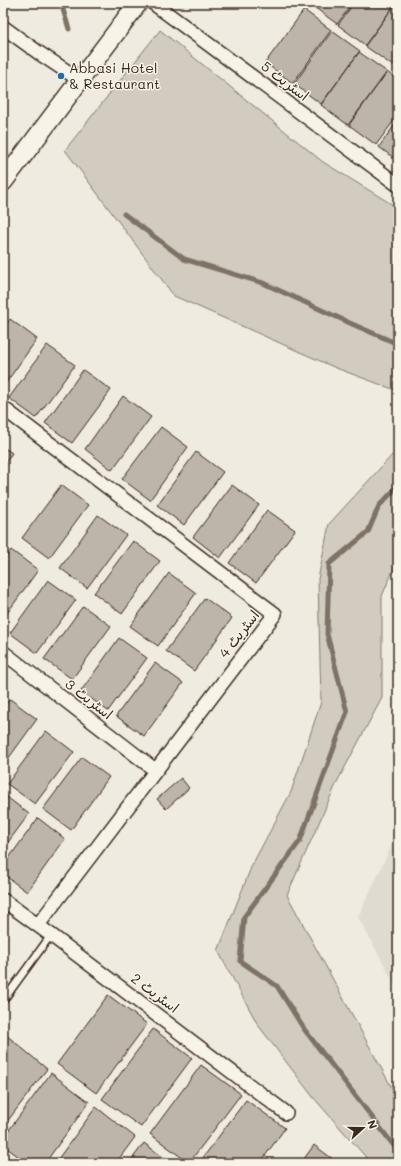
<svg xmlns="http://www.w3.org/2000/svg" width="401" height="1166" font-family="Mali,'Playpen Sans Arabic',sans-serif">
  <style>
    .built { fill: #e0dbd0 }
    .green { fill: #d1cbc0; stroke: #867a6f }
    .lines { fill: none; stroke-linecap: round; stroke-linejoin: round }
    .stream { stroke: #7e7266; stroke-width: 5 }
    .building { fill: #bdb5aa; stroke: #3b2a1e }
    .lane-casing { stroke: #3b2a1e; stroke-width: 9 }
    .street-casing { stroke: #3b2a1e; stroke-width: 16 }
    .secondary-casing { stroke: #3b2a1e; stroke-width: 21 }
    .lane { stroke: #f7f3e8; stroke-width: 6 }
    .street { stroke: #f7f3e8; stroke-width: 13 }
    .secondary { stroke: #f7f3e8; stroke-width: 18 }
    .poi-dot { fill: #1f6fb2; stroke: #f7f3e8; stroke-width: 1.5 }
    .labels { text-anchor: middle; stroke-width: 3; stroke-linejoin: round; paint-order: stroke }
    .poi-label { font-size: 14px; fill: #3b2a1e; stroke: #f7f3e8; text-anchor: start }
    .street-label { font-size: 14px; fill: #3b2a1e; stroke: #f7f3e8 }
  </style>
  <rect width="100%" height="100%" fill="#efebe0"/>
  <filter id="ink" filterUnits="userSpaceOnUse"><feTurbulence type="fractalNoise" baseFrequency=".025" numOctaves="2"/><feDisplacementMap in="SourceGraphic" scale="8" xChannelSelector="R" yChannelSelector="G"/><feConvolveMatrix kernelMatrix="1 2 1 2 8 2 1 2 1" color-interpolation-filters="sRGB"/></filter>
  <g filter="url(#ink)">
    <path class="built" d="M398,832V990L358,917Z"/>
    <path class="green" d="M160,30L323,162L398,208V391L336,368L174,296L65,150Z
      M398,446V559L382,596V698L337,782L287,895L398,1099V1163H371L313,1097L258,1025L218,951L252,865L291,792L321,702L318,579L329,524L394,453Z"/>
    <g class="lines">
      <path class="stream" d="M61,3L69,29
        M124,214L184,259L263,283L352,324L398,344
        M398,486L379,506L368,532L329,564L327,634L347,712L300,841L244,917L240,961L277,986L304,1029L398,1151"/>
    </g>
    <path class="building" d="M310,3H353L337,24L310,4Z
      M354,3H396L365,45L338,25Z
      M396,3H398V59L393,66L365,46Z
      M304,10L331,30L293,83L265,63Z
      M332,31L360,51L321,104L294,84Z
      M359,52L387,72L348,125L321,105Z
      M387,72L398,80V115L376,145L349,125Z
      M398,120V161L379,147Z
      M10,319L37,339L3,387V329Z
      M47,345L75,365L36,418L9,398Z
      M83,370L111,390L72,443L45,423Z
      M123,396L151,417L112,470L85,449Z
      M161,427L188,447L150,500L122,479Z
      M3,447L12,453L3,466Z
      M196,452L223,472L184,525L157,505Z
      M61,485L88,505L49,558L22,538Z
      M232,485L259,505L220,558L193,537Z
      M267,510L295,530L256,583L229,563Z
      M98,515L126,535L87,588L60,568Z
      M133,541L160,561L122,614L94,593Z
      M11,550L38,570L3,619V561Z
      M169,573L196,593L158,646L130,626Z
      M48,580L76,600L37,653L10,633Z
      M205,598L232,618L194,671L166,651Z
      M83,606L111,626L72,679L44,659Z
      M119,638L147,658L108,711L81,691Z
      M155,663L183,683L144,736L116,716Z
      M10,699L37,719L3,766V708Z
      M46,731L74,752L35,804L7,784Z
      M82,757L109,777L71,830L43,809Z
      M181,778L189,788L166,809L157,799Z
      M3,794L29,814L3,849Z
      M38,818L65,839L27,892L3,874V866Z
      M108,995L147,1024L96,1093L57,1064Z
      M153,1029L192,1058L141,1127L102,1099Z
      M5,1034L47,1069L3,1127V1037Z
      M201,1065L241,1094L189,1163L150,1134Z
      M51,1073L89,1102L45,1163H27L3,1145V1138Z
      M246,1100L285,1128L260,1163H199Z
      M96,1107L135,1137L116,1163H55Z
      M144,1143L171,1163H129Z
      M314,1145L338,1163H301Z"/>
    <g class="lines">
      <g class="lane-casing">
        <path id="lane" d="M3,1001L51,935"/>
      </g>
      <g class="street-casing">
        <path id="street" d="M153,3L398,185
          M3,27L39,53L80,80
          M3,408L275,614L38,925
          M3,652L155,770
          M3,900L51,935L286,1113"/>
      </g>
      <g class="secondary-casing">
        <path id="secondary" d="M3,182L138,3"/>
      </g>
      <use href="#lane" class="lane"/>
      <use href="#street" class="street"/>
      <use href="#secondary" class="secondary"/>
    </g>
  </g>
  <circle class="poi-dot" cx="61" cy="76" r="4"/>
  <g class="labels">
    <g class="poi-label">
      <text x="69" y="73">Abbasi Hotel<tspan x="69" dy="16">&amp; Restaurant</tspan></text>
    </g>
    <g class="street-label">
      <text transform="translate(285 81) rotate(37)" y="5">اسٹریٹ 5</text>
      <text transform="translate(239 634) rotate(-52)" y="5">اسٹریٹ 4</text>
      <text transform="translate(89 699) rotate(38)" y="5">اسٹریٹ 3</text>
      <text transform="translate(155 993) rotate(37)" y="5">اسٹریٹ 2</text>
    </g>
  </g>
  <rect width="401" height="1166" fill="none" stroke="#f7f3e8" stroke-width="16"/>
  <rect x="8" y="8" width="385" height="1150" fill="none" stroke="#3b2a1e" stroke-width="1.5" filter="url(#ink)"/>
  <g transform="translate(363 1128) rotate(69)" stroke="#f7f3e8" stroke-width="3" paint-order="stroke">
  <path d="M0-3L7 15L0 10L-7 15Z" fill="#3b2a1e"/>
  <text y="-6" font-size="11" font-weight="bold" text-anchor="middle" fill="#3b2a1e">N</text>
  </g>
</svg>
